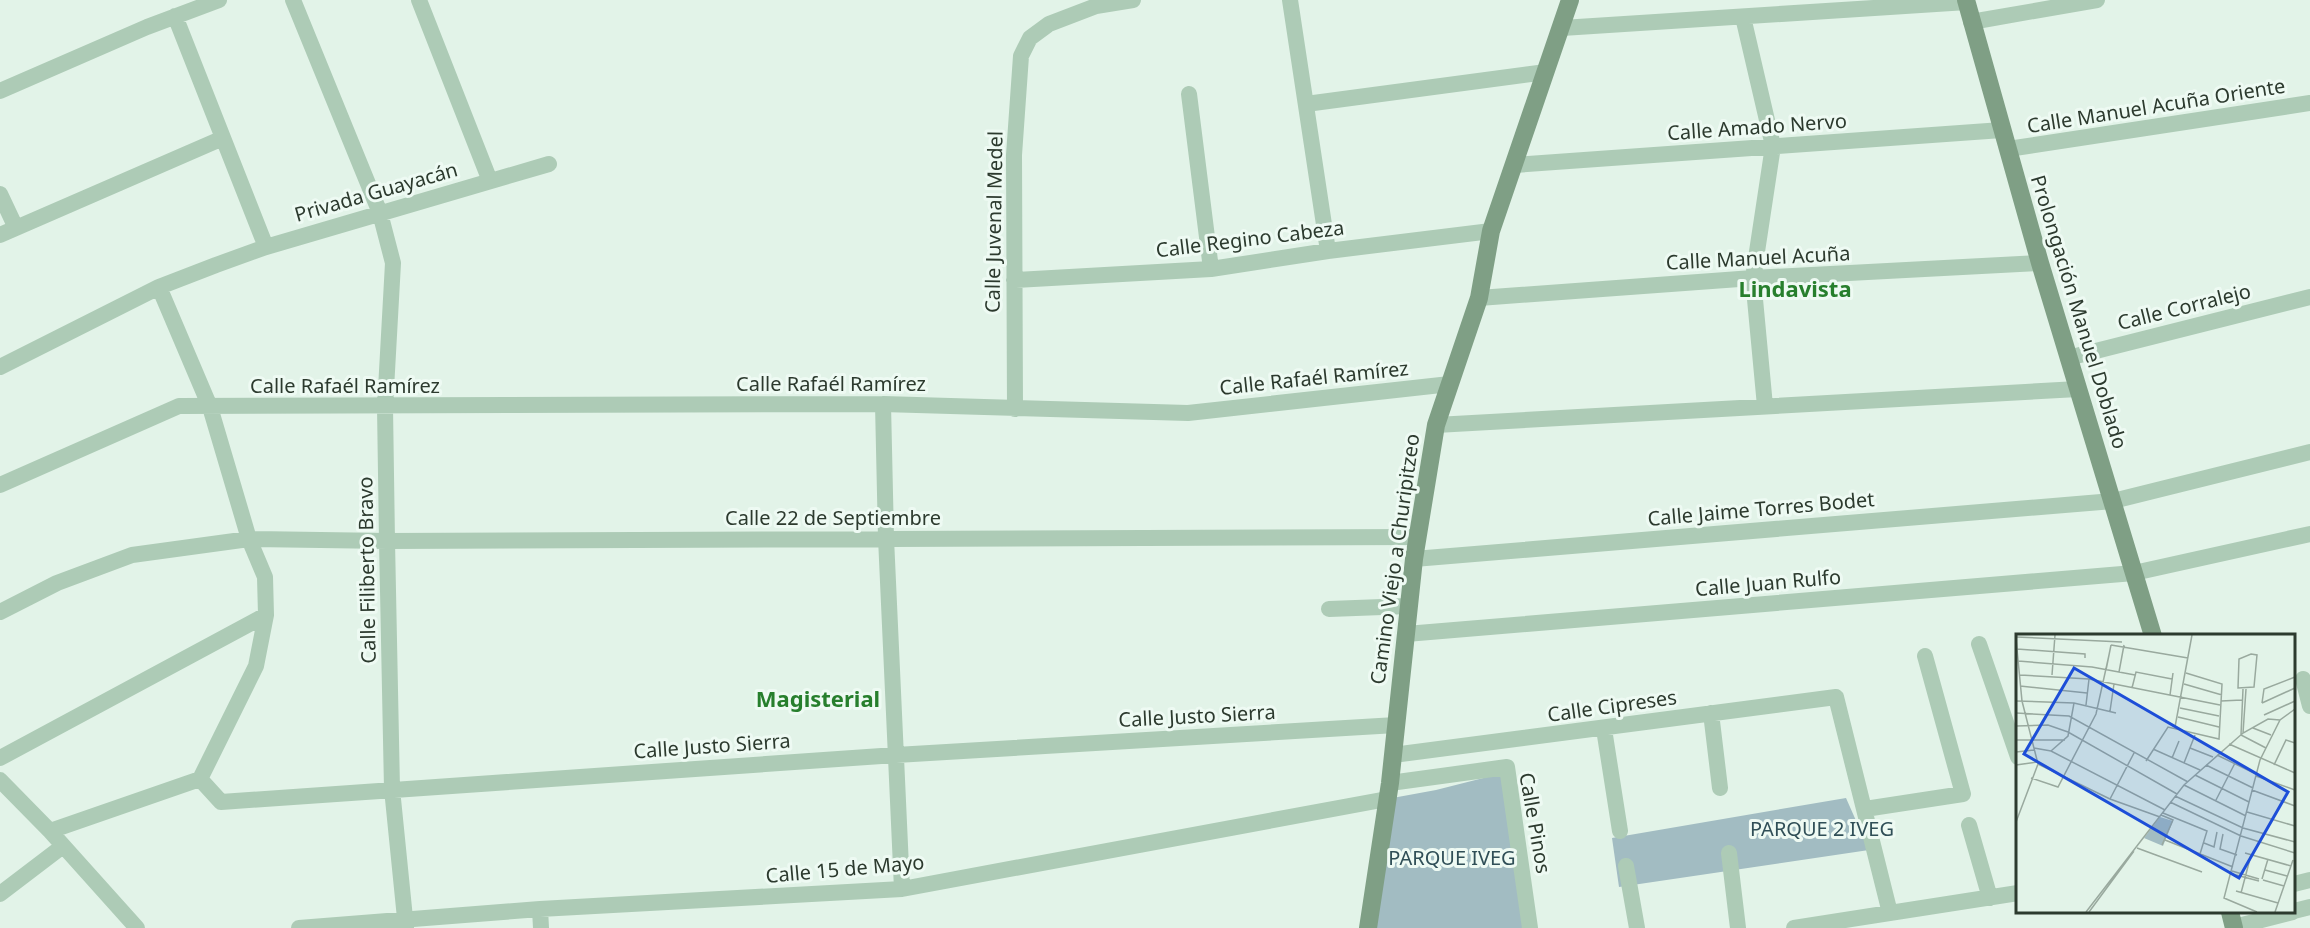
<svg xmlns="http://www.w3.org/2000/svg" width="2310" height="928" font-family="'Noto Sans',sans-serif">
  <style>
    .green { fill: #a2bcc2 }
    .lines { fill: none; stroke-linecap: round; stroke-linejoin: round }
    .street { stroke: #adcbb6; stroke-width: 16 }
    .secondary { stroke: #7f9f85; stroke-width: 18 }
    .labels { text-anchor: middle; stroke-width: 6; stroke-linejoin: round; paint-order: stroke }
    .street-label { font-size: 20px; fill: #2c3a2e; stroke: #eefaf3 }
    .park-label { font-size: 20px; fill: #304f57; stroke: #eefaf3 }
    .quarter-label { font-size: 22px; font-weight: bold; fill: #277f2d; stroke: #eefaf3 }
    .inset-road { fill: none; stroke: #99a99e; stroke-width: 1.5 }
    .view { fill: #1d4ed8; fill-opacity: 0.15; stroke: #1d4ed8; stroke-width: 3 }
    .inset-edge { fill: none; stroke: #2c3a2e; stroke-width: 3 }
  </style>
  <rect width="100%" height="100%" fill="#e2f3e8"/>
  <path class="green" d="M1511,771L1533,928H1373L1387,799L1436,790Z
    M1846,798L1869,850L1619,887L1612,838Z"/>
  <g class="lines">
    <path class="street" d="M293,0L380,213L393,263L385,407L387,541L392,789L406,928
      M419,0L490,181
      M1290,0L1328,251
      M175,16L266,247
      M1743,17L1773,146L1753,278L1765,406
      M1971,22L2097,0
      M1562,28L1967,2
      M0,91L147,27L219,0
      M1189,94L1211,269
      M1306,104L1546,72
      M2008,149L2310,103
      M1515,165L2002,130
      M0,194L16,228
      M0,235L223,138
      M1014,280L1211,269L1328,251L1491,231
      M159,287L210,407L249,539L265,577L266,615L256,666L200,779
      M1479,298L1753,278L2040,263
      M2068,358L2310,297
      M0,367L159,287L216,265L266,247L549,164
      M883,404L886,538L902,889
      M1015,409L1014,155L1021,56L1030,38L1049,24L1096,6L1133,0
      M1436,425L2078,389
      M0,485L179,406L883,404L1188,413L1450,384
      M1414,559L2113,501L2310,452
      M1329,609L1409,606
      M0,612L57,583L132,555L249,539L387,541L1417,537
      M1406,634L2134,573L2310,534
      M1979,644L2018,757
      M2303,679L2310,706
      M1711,713L1720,788
      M1604,729L1620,831
      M1393,755L1836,697L1890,913
      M0,758L266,615
      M200,779L221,802L896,755L1396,725
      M0,780L50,831L137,928
      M1390,783L1507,767L1530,928
      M1865,809L1963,794L1925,656
      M1969,825L1990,898
      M50,831L200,779
      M1729,853L1738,928
      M1626,866L1637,928
      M2294,884L2310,880
      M0,894L63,846
      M540,909L541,928
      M2294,911L2310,907
      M2234,927L2293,912
      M299,928L540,909L902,889L1387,799
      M1794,928L2018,893"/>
    <path class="secondary" d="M1966,0L2040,263L2153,636
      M2230,912L2234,928
      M1368,928L1390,783L1414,559L1436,425L1479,298L1491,231L1570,0"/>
  </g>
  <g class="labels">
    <g class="street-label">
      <text transform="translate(2156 106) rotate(-9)" y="7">Calle Manuel Acuña Oriente</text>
      <text transform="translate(1757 127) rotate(-4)" y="7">Calle Amado Nervo</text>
      <text transform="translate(376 192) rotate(-16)" y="7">Privada Guayacán</text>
      <text transform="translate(994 222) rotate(-89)" y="7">Calle Juvenal Medel</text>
      <text transform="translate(1250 239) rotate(-7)" y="7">Calle Regino Cabeza</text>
      <text transform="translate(1758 258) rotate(-3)" y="7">Calle Manuel Acuña</text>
      <text transform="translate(2184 307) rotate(-14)" y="7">Calle Corralejo</text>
      <text transform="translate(2079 312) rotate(73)" y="7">Prolongación Manuel Doblado</text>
      <text transform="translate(1314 378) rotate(-6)" y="7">Calle Rafaél Ramírez</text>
      <text x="831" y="391">Calle Rafaél Ramírez</text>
      <text x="345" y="393">Calle Rafaél Ramírez</text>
      <text transform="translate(1761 509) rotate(-5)" y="7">Calle Jaime Torres Bodet</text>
      <text x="833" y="525">Calle 22 de Septiembre</text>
      <text transform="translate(1395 559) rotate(-82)" y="7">Camino Viejo a Churipitzeo</text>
      <text transform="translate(367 570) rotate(-91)" y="7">Calle Filiberto Bravo</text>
      <text transform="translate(1768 583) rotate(-5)" y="7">Calle Juan Rulfo</text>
      <text transform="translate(1612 706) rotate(-8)" y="7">Calle Cipreses</text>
      <text transform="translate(1197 716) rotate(-3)" y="7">Calle Justo Sierra</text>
      <text transform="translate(712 746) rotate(-4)" y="7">Calle Justo Sierra</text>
      <text transform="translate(1535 823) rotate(80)" y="7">Calle Pinos</text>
      <text transform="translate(845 869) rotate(-5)" y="7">Calle 15 de Mayo</text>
    </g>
    <g class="park-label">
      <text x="1822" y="836">PARQUE 2 IVEG</text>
      <text x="1452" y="865">PARQUE IVEG</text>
    </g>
    <g class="quarter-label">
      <text x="1795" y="297">Lindavista</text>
      <text x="818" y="707">Magisterial</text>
    </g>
  </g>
  <g transform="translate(2016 634)">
    <rect width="279" height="279" fill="#e2f3e8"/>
    <path d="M144,183L157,187L147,212L128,204Z" fill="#a2bcc2"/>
    <path class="inset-road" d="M0,3L106,8M0,5L6,67L22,130M95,11L172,24M1,15L69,20V24M235,20L241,21L238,53L222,54L223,25ZM2,27L76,33L119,41M90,36L95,11M103,38L108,11M4,41L73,45L204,71M36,41L39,1M168,50L206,61M4,52L71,59M116,54L120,38L156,45M227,55L225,101L250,114M154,61L157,39M0,67L58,69L100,79M205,67L226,66M246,69L248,55L279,43M246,69L279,54M70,71L73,45M164,74L203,82M94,77L98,50M0,79L53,82L172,148M248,81L279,67M162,83L203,93M0,92L32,91L52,98L161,160M159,93L176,1M237,94L255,101M227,99L230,55M0,106H49M213,110L279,139M18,114L35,117L149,176M174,114L197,123M137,115L184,136M35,117L52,102L58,69M0,118L19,116M201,121L240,140M156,124L163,107M130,127L152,93L203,105L206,50L170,39M168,129L179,101M22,130L94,165L144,183M0,131L21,128M190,131L237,154M258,131L270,106L279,109M179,141L233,168M240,142L279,156M15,144L42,153L80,80L93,21M168,151L230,182M236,156L279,172M159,162L227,194L279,208M94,165L118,119M200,166L219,129M154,168L225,202L279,219M231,178L279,192M147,179L191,197L184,220M145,181L157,186L146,211M0,188L22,130M207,200L204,215L221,221M149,206L217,233M188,209L198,213L201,198M121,214L186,238M229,219L275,232M249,236L271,242M216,237L243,245M216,240L243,247M246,245L252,225M247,246L268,252M220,257L262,269M225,259L235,221M70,278L168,151L227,99L252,85L264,86M73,278L118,217M241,278L208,264L244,126L264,86L279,75M259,278L277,226"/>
    <path class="view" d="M58,34L272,158L223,244L8,120Z"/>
    <rect width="279" height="279" class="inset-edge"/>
  </g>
</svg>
